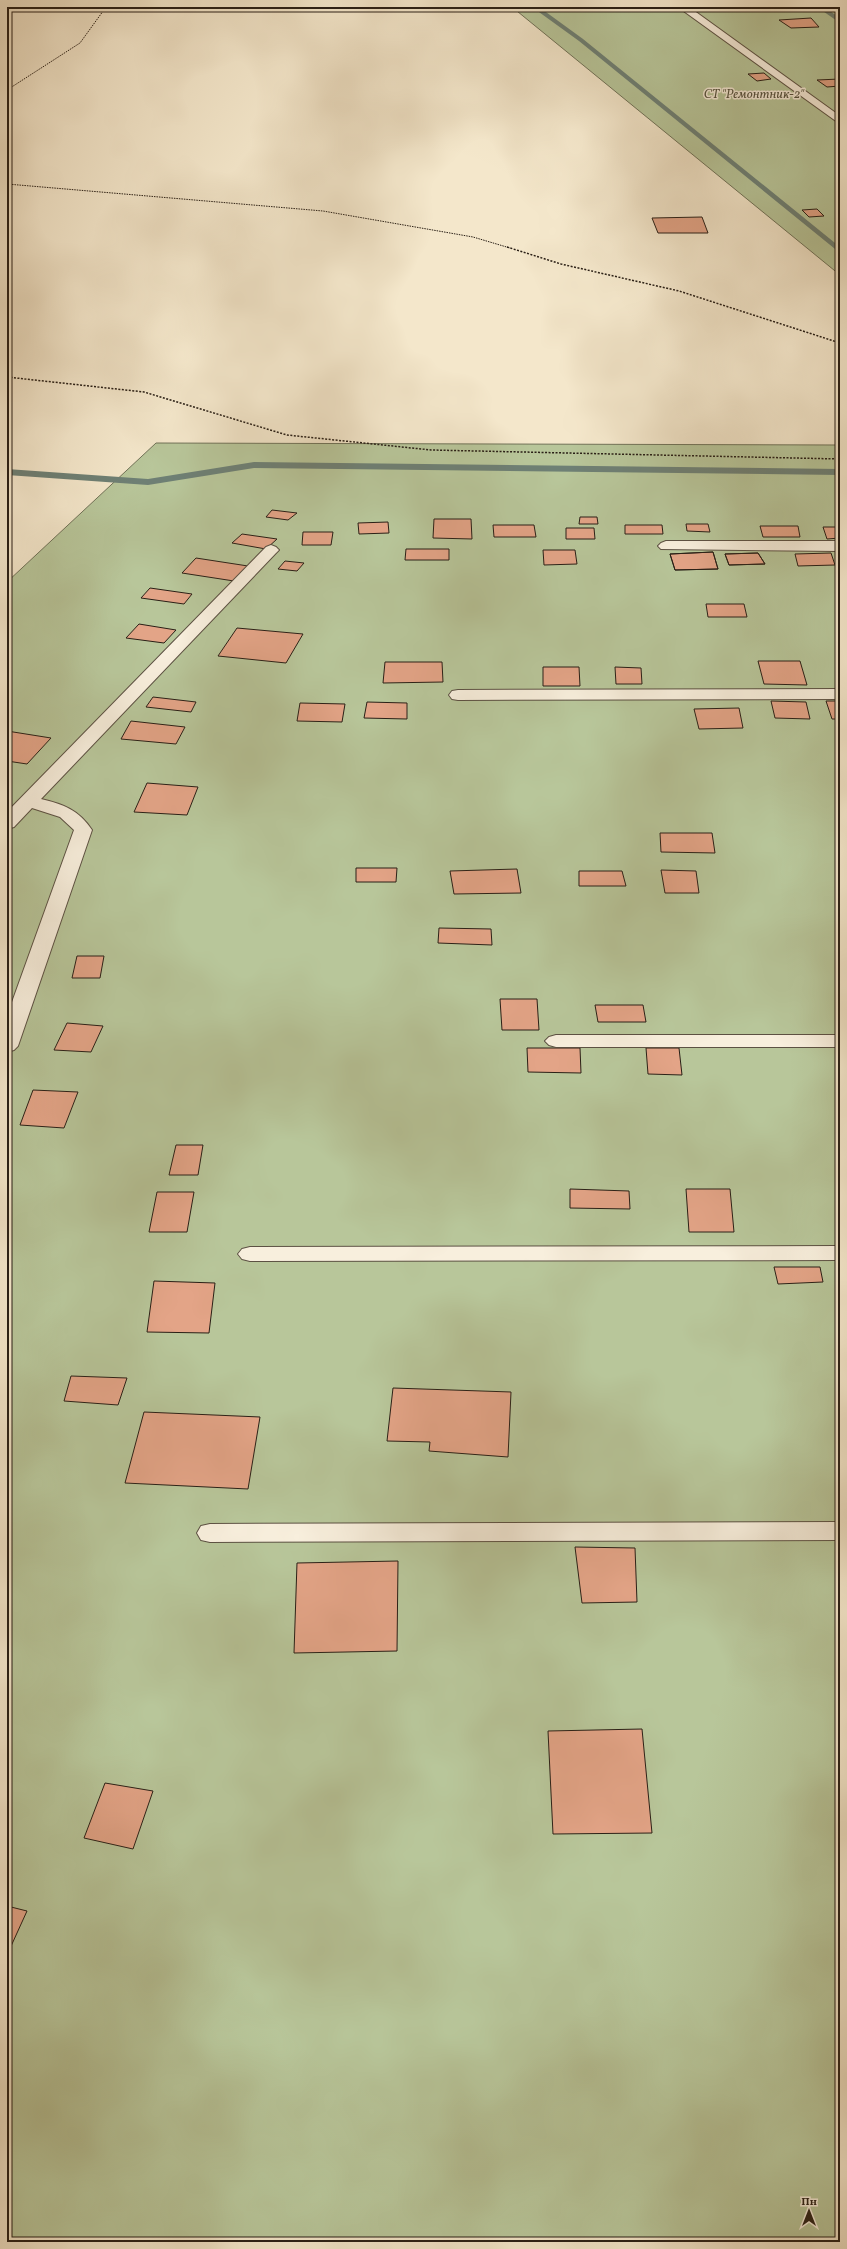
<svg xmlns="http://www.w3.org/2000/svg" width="847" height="2249" font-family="Vollkorn,serif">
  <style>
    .green { fill: #b8c69a; stroke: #707258 }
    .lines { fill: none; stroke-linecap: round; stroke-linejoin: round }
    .stream { fill: #6e8075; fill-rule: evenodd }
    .building { fill: #e3a487; stroke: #291f16 }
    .street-casing { stroke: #5c5143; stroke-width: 2 }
    .path-far1 { stroke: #291f16; stroke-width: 1; stroke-dasharray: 1.5 1; stroke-linecap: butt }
    .path { stroke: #291f16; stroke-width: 1.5; stroke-dasharray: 2 1.5; stroke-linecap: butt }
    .street { fill: #f8efdd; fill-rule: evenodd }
    .labels { text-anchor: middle; stroke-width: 3; stroke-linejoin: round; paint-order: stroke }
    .far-park-label { font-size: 13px; font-style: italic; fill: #54513e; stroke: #f8efdd }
  </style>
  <rect width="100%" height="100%" fill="#f4e7cb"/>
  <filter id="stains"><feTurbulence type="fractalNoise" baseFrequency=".005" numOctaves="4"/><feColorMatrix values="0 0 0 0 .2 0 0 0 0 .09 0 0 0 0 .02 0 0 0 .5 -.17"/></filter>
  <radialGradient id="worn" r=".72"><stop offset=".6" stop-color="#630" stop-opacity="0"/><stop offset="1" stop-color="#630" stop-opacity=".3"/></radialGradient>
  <path class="green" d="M512,7H840V275Z
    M156,443L840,445V2242H7V582Z"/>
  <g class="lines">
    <path class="stream" d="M532,7H539L583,39L840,247V253L579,41Z
      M817,7H824L840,18V23Z
      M254,462L840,469V475L254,468L148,485L7,475V469L148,479Z"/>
  </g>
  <path class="building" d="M811,18L819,27L791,28L779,20Z
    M764,73L771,79L757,81L748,74Z
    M840,79V86L827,87L817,80Z
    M817,209L824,216L809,217L802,210Z
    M702,217L708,233H658L652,218Z
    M272,510L297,513L288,520L266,517Z
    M580,517H597L598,524H579Z
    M434,519H471L472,539L433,538Z
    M388,522L389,533L359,534L358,523Z
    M686,524H708L710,532L687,531Z
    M493,525H534L536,537H494Z
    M625,525H662L663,534H625Z
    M760,526H798L800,537H763Z
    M823,527H840V538L827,539Z
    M566,528H594L595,539H566Z
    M303,532H333L331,545H302Z
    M242,534L277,539L266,549L232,543Z
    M406,549H449V560H405Z
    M543,550H575L577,564L544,565Z
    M713,552L718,569L675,570L670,554Z
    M713,552L718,569L675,570L670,554Z
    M758,553L765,564L729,565L725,554Z
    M758,553L765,564L729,565L725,554Z
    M831,553L835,565L798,566L795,554Z
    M196,558L248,566L234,581L182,573Z
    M285,561L304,563L297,571L278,569Z
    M150,588L192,594L184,604L141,598Z
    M706,604H744L747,617H708Z
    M139,624L176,630L164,643L126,638Z
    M237,628L303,634L286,663L218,656Z
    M758,661H800L807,685L764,684Z
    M385,662H442L443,682L383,683Z
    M543,667H579L580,686H543Z
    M615,667L641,668L642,684H616Z
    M153,697L196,702L191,712L146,707Z
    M771,701L806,702L810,719L775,718Z
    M826,701H840V719H832Z
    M367,702L407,703V719L364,718Z
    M300,703L345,704L342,722L297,721Z
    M739,708L743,728L699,729L694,709Z
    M131,721L185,727L176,744L121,739Z
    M7,731L51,738L27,764L7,761Z
    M147,783L198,787L187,815L134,812Z
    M660,833H712L715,853L661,852Z
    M356,868H397L396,882H356Z
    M517,869L521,893L454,894L450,871Z
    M661,870L696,871L699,893H665Z
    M579,871H622L626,886H579Z
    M439,928L491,929L492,945L438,943Z
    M77,956H104L100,978H72Z
    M500,999H537L539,1030H502Z
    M595,1005H643L646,1022H598Z
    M67,1023L103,1026L91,1052L54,1050Z
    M527,1048H580L581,1073L528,1072Z
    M646,1048H679L682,1075L648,1074Z
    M33,1090L78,1092L64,1128L20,1125Z
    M176,1145H203L198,1175H169Z
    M570,1189L629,1191L630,1209L570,1208Z
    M686,1189H730L734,1232H689Z
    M157,1192H194L187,1232H149Z
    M774,1267H820L823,1282L778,1284Z
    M154,1281L215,1283L209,1333L147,1332Z
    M71,1376L127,1378L118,1405L64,1401Z
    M393,1388L511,1392L508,1457L429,1451L430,1442L387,1441Z
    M144,1412L260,1417L248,1489L125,1483Z
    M575,1547L635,1548L637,1602L582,1603Z
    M398,1561L397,1651L294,1653L297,1563Z
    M642,1729L652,1833L553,1834L548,1731Z
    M105,1783L153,1791L133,1849L84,1838Z
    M7,1906L27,1911L7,1955Z"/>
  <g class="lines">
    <g class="street-casing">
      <path id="street" d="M678,7H689L840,116V124Z
        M666,541H840V551L661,549L658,546L661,543Z
        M271,545L276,547L279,550L276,553L41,799C63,804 79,810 92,830L18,1046L14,1050L7,1052V1016L74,830L60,817L32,808L14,827L7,829V812L266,547Z
        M840,689V699L458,700L452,699L449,695L452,691L458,690Z
        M556,1035H840V1047H556L549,1045L545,1041L549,1037Z
        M840,1246V1260L250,1261L242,1259L238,1254L242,1249L250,1247Z
        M840,1522V1540L210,1542L201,1540L197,1533L201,1526L210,1524Z"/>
    </g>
    <path class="path-far1" d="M7,90L80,43L106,7
      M7,184L323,211L473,237L510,248"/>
    <path class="path" d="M507,247L561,264L679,291L840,343
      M7,377L144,392L287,435L431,450L840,459"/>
    <use href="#street" class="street"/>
  </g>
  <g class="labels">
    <g class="far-park-label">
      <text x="754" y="98">СТ "Ремонтник-2"</text>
    </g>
  </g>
  <rect width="847" height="2249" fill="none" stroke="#f4e7cb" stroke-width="24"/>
  <rect x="8" y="8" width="831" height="2233" fill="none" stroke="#291f16" stroke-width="2"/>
  <rect x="12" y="12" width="823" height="2225" fill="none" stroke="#291f16"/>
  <g transform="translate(809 2211)" stroke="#f8efdd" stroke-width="3" paint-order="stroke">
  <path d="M0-3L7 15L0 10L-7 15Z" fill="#291f16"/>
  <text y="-6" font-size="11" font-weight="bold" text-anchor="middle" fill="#291f16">Пн</text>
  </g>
  <rect width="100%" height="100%" filter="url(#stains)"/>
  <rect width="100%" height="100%" fill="url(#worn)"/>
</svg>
